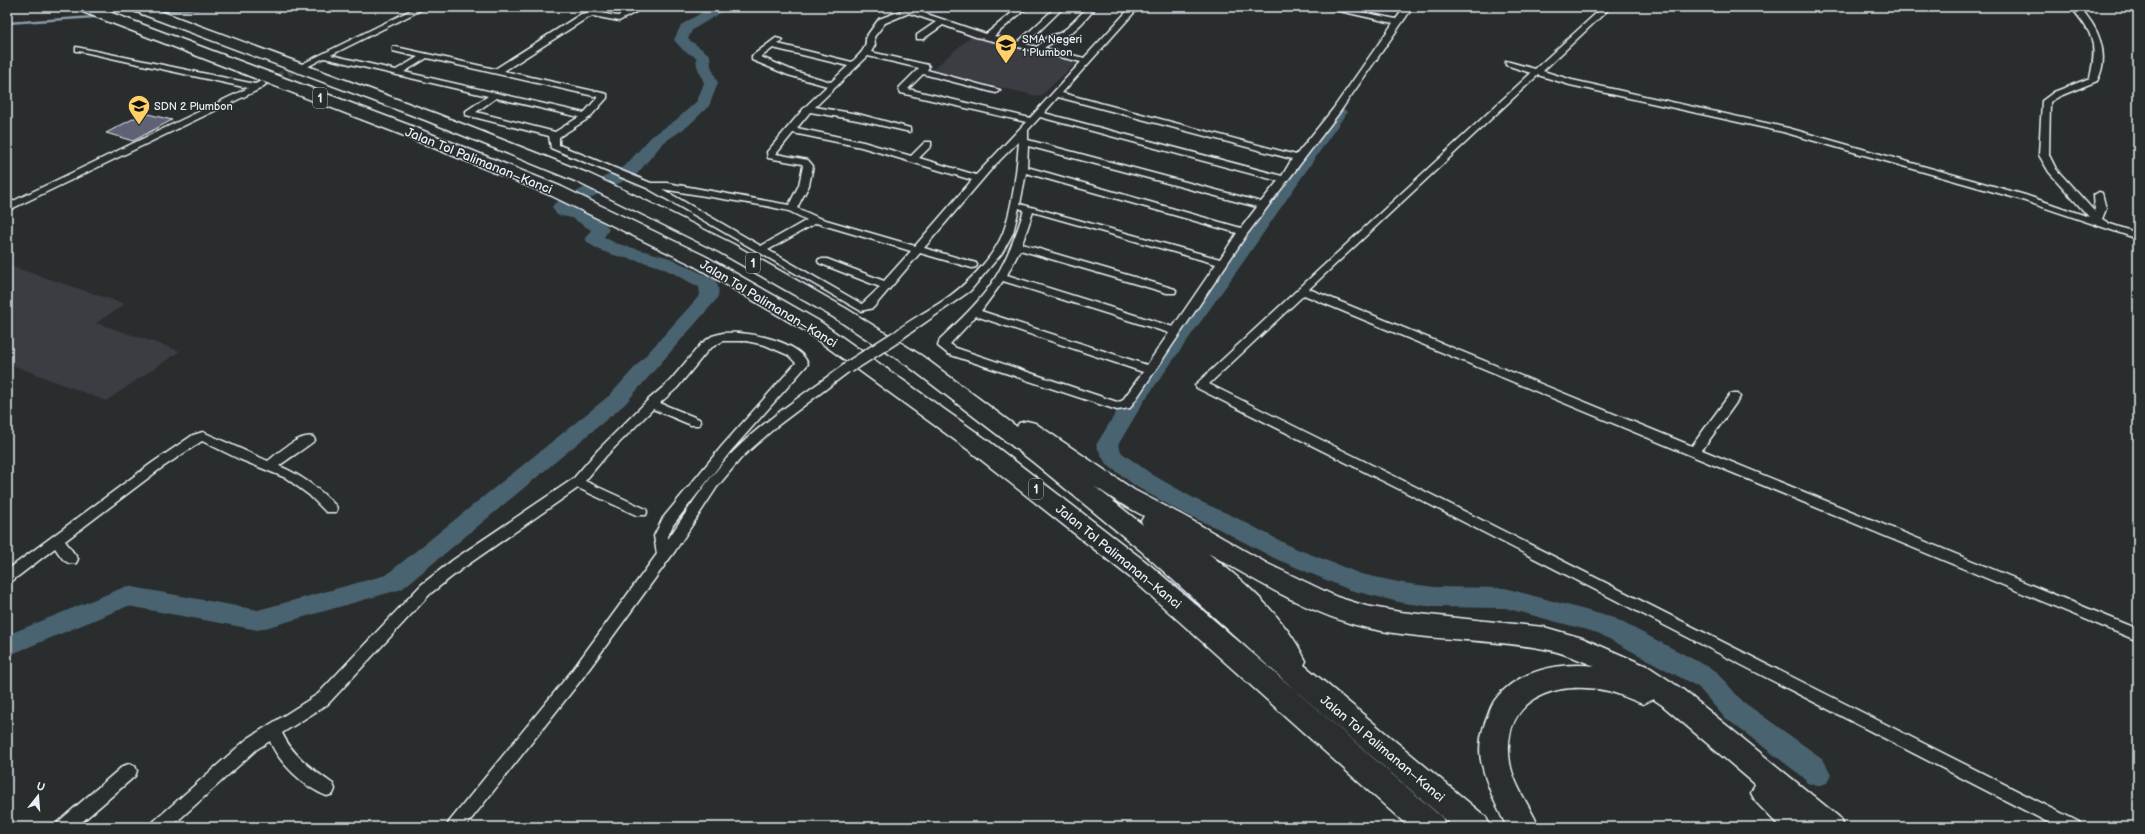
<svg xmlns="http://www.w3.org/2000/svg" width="2145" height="834" font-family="'Balsamiq Sans',sans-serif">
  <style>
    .built { fill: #3a3d43 }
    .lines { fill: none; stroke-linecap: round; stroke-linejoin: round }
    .stream { stroke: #899ca6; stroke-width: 2.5 }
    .river { fill: #4a646f; fill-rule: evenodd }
    .building { fill: #5e6274; stroke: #e8f1f8 }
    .minor-tunnel { stroke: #464a4c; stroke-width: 8; stroke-dasharray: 8 4.5; stroke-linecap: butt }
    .minor-casing { stroke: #e8f1f8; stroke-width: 3 }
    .motorway-casing { stroke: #e8f1f8; stroke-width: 3 }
    .minor { fill: #2a2d2e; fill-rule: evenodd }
    .motorway { fill: #2a2d2e; fill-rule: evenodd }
    .minor-bridge-casing { stroke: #e8f1f8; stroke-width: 14; stroke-linecap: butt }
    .minor-bridge { stroke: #2a2d2e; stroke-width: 11 }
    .labels { text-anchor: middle; stroke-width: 3; stroke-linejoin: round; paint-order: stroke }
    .far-poi-label { font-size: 11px; fill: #e8f1f8; stroke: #2a2d2e; text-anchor: start }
    .shield { fill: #2a2d2e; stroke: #afb6bb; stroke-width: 1 }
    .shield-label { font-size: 12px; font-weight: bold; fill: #e8f1f8 }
    .street-label { font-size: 13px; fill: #e8f1f8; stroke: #2a2d2e }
  </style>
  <rect width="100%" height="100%" fill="#2a2d2e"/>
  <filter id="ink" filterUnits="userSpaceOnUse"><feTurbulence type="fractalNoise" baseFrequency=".025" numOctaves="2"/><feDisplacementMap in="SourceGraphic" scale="8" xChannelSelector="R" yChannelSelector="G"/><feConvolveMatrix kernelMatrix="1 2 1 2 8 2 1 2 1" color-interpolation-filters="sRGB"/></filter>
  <g filter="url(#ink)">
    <path class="built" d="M974,34L1079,60L1040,97L932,70Z
      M7,265L125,304L96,323L180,351L106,401L7,363Z"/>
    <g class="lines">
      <path class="stream" d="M162,11L229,7
        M7,23L94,17"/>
      <path class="river" d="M711,7H730L692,30L688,39L710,55L711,66L718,83L709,106L688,126L663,143L637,174L573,207C587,211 601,217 609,229L604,237L615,243L670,258L715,280C719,286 720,294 716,300L624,405L402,589L258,630L128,606L7,656V635L127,586L258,610L386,575L610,395L700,295L699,287C685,280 671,271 657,266C638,259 597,256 585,239L591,230L572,218L557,215L552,207L555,203L625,166L651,137L676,120L697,101L704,83L697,66L696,57L684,51L674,40L681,25Z
        M1339,107L1344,109L1347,112L1244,261L1144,401L1118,445L1122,453L1153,475L1197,500L1235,517L1292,547L1361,574L1403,583L1435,587L1505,588L1614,618L1716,671L1742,701L1823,759L1831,774L1827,783L1817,786L1807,783L1803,777L1724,717L1698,687L1598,633L1505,608L1435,607L1403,603L1350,590L1276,559L1219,529L1181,512L1137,487L1106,464L1096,445L1128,393L1232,253L1334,109Z"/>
    </g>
    <path class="building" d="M144,113L172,120L133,141L106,133Z"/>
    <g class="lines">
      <path class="minor-tunnel" d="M265,83L304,65"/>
      <g class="minor-casing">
        <path id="minor" d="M417,7H427L331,55L396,70L418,57L393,51V47H396L495,69L581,14L593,12L618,16L635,7H645L619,21L593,16L587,18L504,71L607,94V98L589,118L559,137V145L651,183H667L789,205L799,185L803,166L802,164L768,158L767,152L805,107L827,86L788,75L752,60V56L776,38L783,40L778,44L852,62C860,54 867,49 866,37L879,19L909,8L986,34L1019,7H1028L994,36L1018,42L1056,7H1064L1026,44L1037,47L1047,37L1060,33L1067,28L1088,7H1096C1088,17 1077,30 1066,36C1058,41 1052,42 1044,48L1084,58L1131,7H1139L1062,93L1296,155L1333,109L1393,23L1322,7H1337L1396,19L1405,7H1413L1339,113L1247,234L1130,408L1117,410L948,354L938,346L940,339C960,320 981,301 995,278C1008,257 1017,233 1024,210L1019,208L1013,233L1002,253L970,291L900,340L896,341L890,337C897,327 931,309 943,301C966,285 992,260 1003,233C1013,207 1017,168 1019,141L994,166L924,248L976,263L977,265L976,267L972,268L920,253L873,308L861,311L647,188L551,148L549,136L466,115V111L488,96L324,58L307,67L300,65ZM909,13L936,22L917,35V39H923L943,25L976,37L1081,62L1030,118L908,89L923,74L996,93L1000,90L927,70L929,67L928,65L871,52L875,45L874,37L885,23ZM773,48L848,66L831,82L794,71L761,57ZM868,56L919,68L900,87L899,89L901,93L1026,122L976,175L919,158L931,146V142H925L911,156L863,142L797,128L810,112L857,120L910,132V128L858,114L815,107ZM427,58L598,97L584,113L404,72ZM1058,97L1292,159L1282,176L1044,113ZM496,98L579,117L555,132L476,112ZM1040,117L1278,181L1261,202L1028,140V130ZM793,133L861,147L972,180L915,246L819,218L797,208L809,185L813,166L808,160L776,154ZM1028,146L1257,207L1241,228L1027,167ZM1026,173L1237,233L1220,259L1020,204ZM662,189L766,206L789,211L807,220L761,246ZM1033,212L1216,264L1173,327L1007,275L1020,250L1167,293H1175L1176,291L1175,289L1022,244ZM816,223L911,251L884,281L827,259H819L818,261L819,263L880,287L862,304L768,250ZM1003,281L1169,333L1147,365L981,311ZM976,316L1143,372L1122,401L1117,402L956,348L950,344Z
          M1603,7H1611L1543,71L1572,80L1788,128L2025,195L2089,217L2049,172L2039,155L2042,101L2054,92L2090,78C2098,42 2093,34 2071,7H2079C2098,26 2111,55 2097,81L2060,96L2050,102L2049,155L2056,169L2095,212L2094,195L2099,192L2102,193L2106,209L2102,219L2110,224L2138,233V239L2019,199L1783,132L1570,85L1538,75L1309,289L1692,446L1730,394H1738L1740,397L1738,400L1702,450L2138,629V641L1304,295L1209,384L1424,491L2079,822L2081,827H2057L1415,497L1197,388L1195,385L1531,73L1506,65V61L1535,69Z
          M76,47L255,84L262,81L266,84L260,89L7,211V204L248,88L79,51H76Z
          M723,333C746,331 799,340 808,364L730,452L673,525L668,536V539C689,509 708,477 734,451C767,418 807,392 845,364L849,363L855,367L777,426L742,457L717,487L675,551L581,680L465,827H447L449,822L571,672L657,554L654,536L663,518L722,446L796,363L788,355L765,345L746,341H723L709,349L677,388L660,403L699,419L701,422L699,425H691L653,409L606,456L585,481L646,509L647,512L646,515H636L578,488L463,568L431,593L328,704L282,733C293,756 312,769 333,784L335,789L333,794L327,796C305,788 278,762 270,741L257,749L171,827H151L153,822L247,739L318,694L421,585L453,560L573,479L598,450L647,401L669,382L701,344L712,336Z
          M203,432L268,461C278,453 300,433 313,437L315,440C313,443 285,461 279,466C302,475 319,489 336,506L337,509L336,512H326L309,495L286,478L239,459L202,441L160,469L65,541L78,559L76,563C65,566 61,556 55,548L12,581L7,582V570L152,463L193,435Z
          M129,764L135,766L137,771L135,776L76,827H56L58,822L123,766Z"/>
      </g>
      <g class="motorway-casing">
        <path id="motorway" d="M76,7H96L409,125L562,187L705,256L819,321L986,439L1150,565L1442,817L1446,827H1409L1132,579L970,451L805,331L691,264L550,195L397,133L78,10Z
          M129,7H149L437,114L587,173L628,192L733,244L847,309L922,356L1017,427L1019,423L1027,421L1035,423L1134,490L1184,516L1268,564L1337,597L1366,606L1400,612L1544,627L1582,638L1649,667L1682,689L1839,817L1843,827H1780L1756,802L1751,793L1755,784L1662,705L1653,699L1643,704C1632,700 1620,694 1608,691C1555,679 1500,699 1510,763C1514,786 1530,806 1539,827H1507C1497,808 1487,786 1482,765C1478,750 1481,733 1486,720C1489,713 1491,705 1495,700C1517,670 1561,662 1595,666C1579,660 1562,652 1544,649C1486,638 1425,641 1367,628C1310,614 1258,582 1208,553C1246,583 1285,617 1306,661L1304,665L1486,817L1490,827H1453L1297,692L1140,550L1033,462L908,366L833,317L719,252L575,181L425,120L131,10ZM1094,486L1118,502L1144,516L1141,521L1143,525Z"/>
      </g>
      <use href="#minor" class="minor"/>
      <use href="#motorway" class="motorway"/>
      <g class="minor-bridge-casing">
        <path id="minor-bridge" d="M849,367L896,337"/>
      </g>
      <use href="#minor-bridge" class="minor-bridge"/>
    </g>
  </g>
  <defs>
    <g id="school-pin" transform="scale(1.15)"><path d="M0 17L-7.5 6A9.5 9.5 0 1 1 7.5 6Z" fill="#ffd166" stroke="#2a2d2e"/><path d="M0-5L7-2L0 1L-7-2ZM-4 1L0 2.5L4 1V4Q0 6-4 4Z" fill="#111"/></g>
  </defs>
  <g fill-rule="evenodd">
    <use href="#school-pin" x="1006" y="45"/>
    <use href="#school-pin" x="139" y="106"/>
  </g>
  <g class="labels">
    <g class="far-poi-label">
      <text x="1022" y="43">SMA Negeri<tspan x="1022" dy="13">1 Plumbon</tspan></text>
      <text x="154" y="110">SDN 2 Plumbon</text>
    </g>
    <g class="shield">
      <rect x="313" y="88" width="14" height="20" rx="3"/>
      <rect x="746" y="253" width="14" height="20" rx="3"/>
      <rect x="1029" y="479" width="14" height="20" rx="3"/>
    </g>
    <g class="shield-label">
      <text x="320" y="102">1</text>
      <text x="753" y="267">1</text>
      <text x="1036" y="493">1</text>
    </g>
    <g class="street-label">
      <text transform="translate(479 160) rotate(22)" y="5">Jalan Tol Palimanan–Kanci</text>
      <text transform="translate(769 303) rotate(31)" y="5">Jalan Tol Palimanan–Kanci</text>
      <text transform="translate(1119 556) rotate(39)" y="5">Jalan Tol Palimanan–Kanci</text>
      <text transform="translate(1383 748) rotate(40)" y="5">Jalan Tol Palimanan–Kanci</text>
    </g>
  </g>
  <rect width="2145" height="834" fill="none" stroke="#2a2d2e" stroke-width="24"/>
  <rect x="12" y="12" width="2121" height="810" fill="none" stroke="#e8f1f8" stroke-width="1.5" filter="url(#ink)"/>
  <g transform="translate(38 796) rotate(17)" stroke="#2a2d2e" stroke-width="3" paint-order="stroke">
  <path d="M0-3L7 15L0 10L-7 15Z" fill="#e8f1f8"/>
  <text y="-6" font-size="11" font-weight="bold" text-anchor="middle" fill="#e8f1f8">U</text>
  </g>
</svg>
